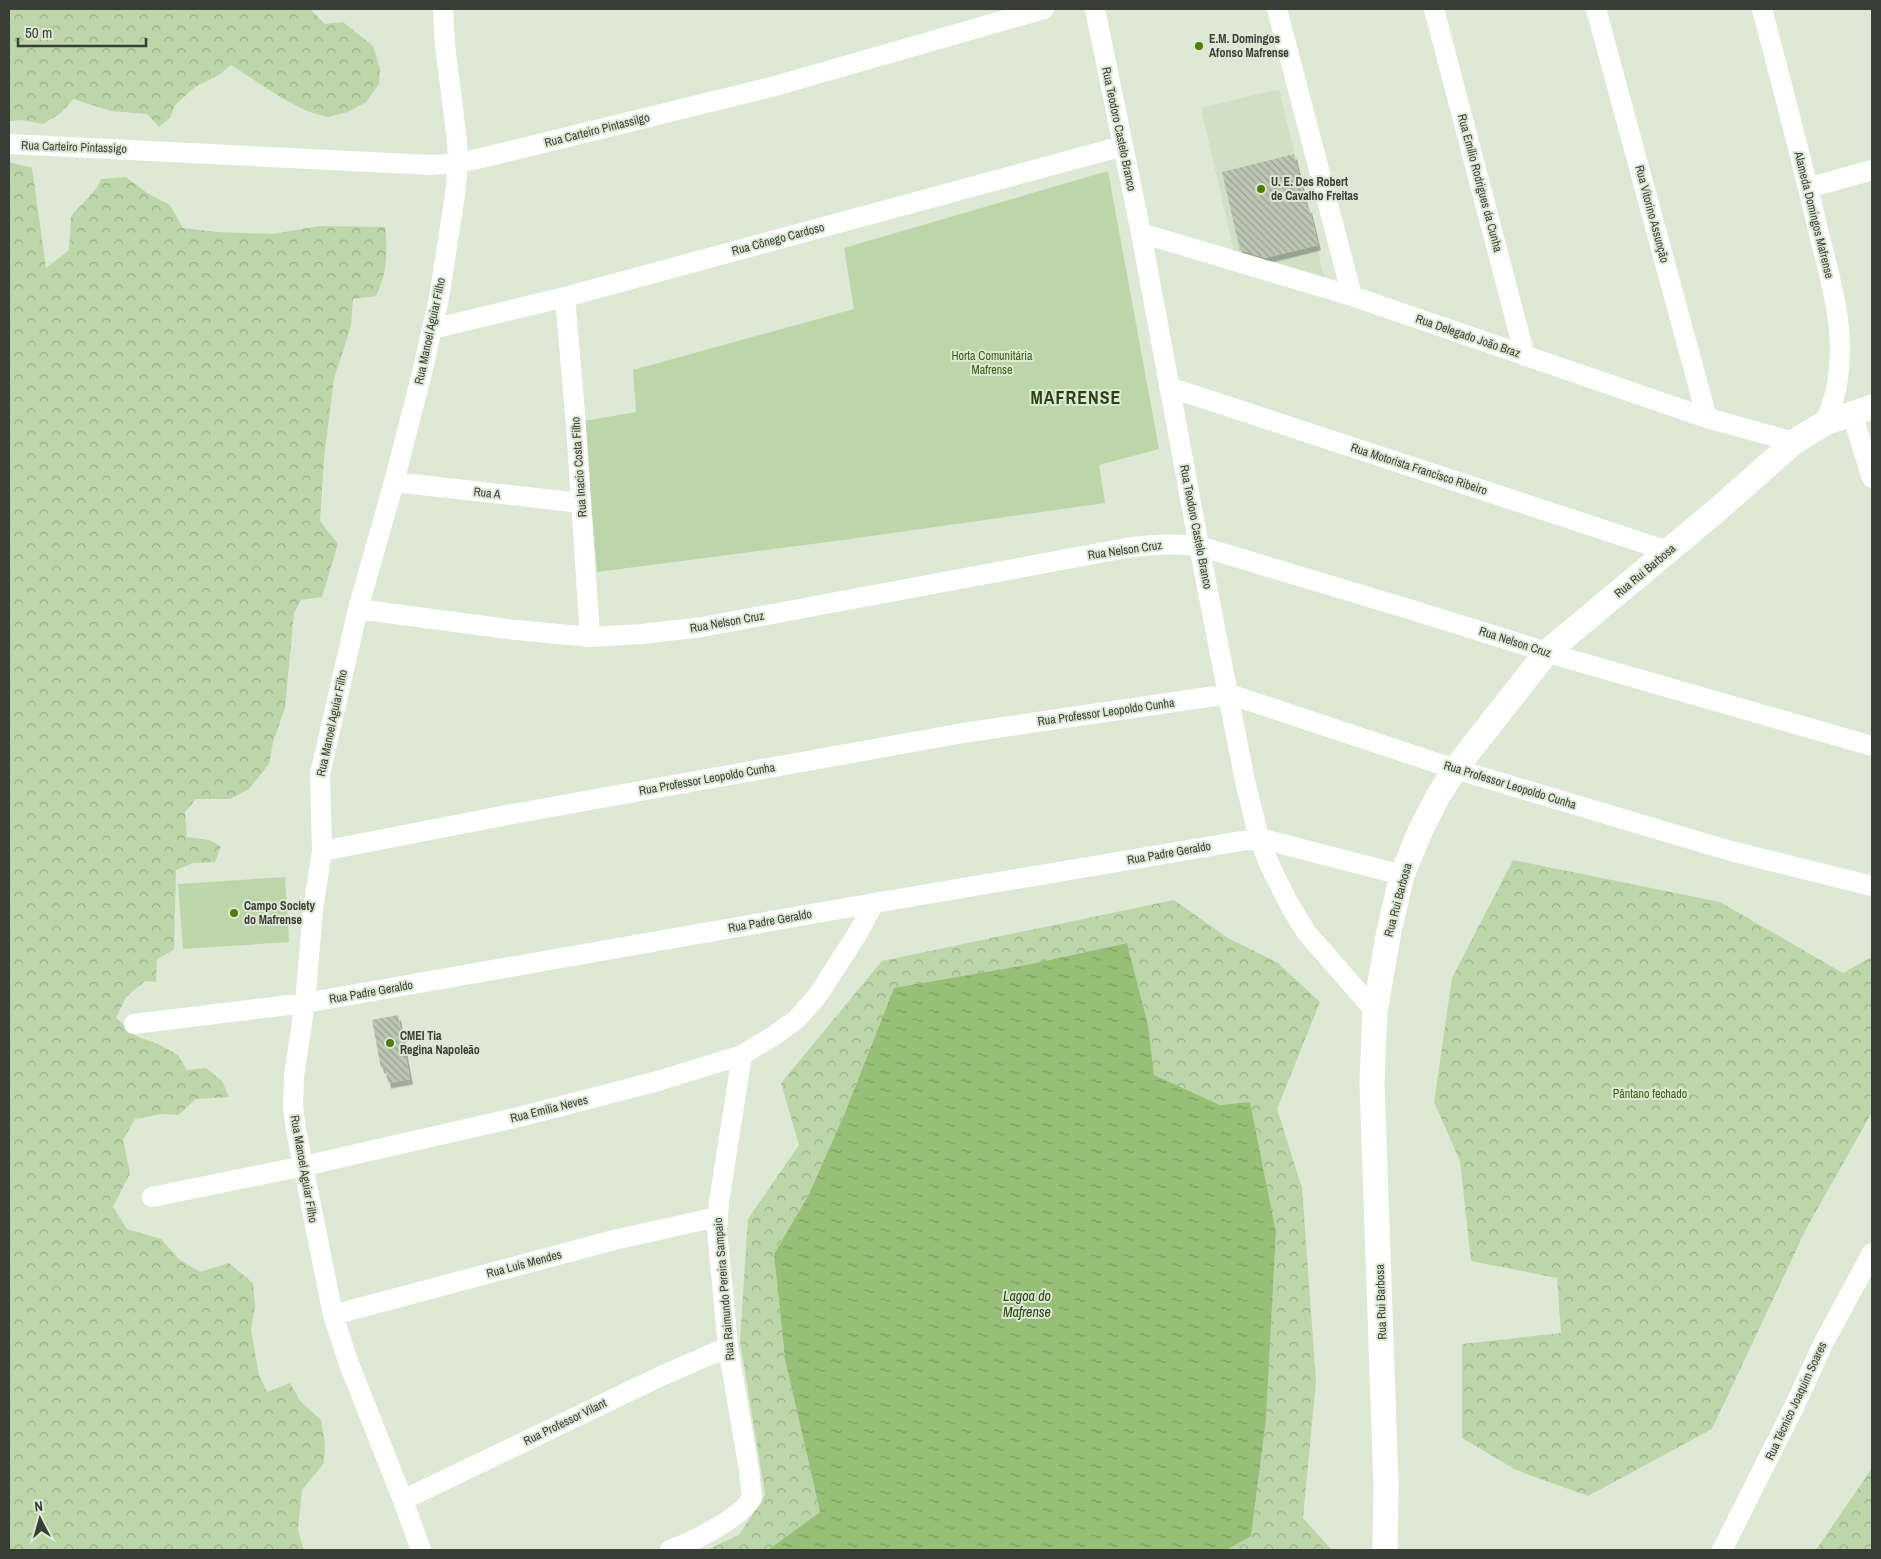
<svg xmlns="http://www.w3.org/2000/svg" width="1881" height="1559" font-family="'Archivo Narrow',sans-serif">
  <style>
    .built { fill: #d0e0c5 }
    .green { fill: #bdd6a9 }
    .forest { fill: url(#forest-crowns) }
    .water { fill: url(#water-ripples) }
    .building { fill: url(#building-back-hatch); filter: url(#shadow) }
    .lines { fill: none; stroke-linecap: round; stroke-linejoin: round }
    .minor { stroke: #fff; stroke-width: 20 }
    .tertiary { stroke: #fff; stroke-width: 25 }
    .poi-dot { fill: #4c7d0a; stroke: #dde9d4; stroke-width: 2 }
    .labels { text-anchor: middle; stroke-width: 4; stroke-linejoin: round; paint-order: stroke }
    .poi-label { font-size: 12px; font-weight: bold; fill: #383d35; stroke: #dde9d4; text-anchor: start }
    .street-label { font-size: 12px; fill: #383d35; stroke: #dde9d4 }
    .park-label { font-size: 12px; fill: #395c10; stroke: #dde9d4 }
    .water-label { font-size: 14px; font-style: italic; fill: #28410e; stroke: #dde9d4 }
    .district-label { font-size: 18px; font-weight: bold; letter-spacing: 1px; fill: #2a4211; stroke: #dde9d4 }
  </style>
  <defs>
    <pattern id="forest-crowns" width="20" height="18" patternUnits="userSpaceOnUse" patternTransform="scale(1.25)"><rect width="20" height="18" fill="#bdd6a9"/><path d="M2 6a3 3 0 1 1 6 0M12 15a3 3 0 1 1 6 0" fill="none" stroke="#9baf8a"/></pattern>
    <pattern id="water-ripples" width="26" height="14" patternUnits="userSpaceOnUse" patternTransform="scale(1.25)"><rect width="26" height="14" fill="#98bf77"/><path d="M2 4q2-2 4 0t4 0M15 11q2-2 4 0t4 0" fill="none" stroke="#7d9c62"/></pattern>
    <pattern id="building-back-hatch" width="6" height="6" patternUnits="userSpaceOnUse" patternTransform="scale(1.25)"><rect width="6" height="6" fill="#bbc7b3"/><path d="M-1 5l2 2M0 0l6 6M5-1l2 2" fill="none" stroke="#99a392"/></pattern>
    <filter id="shadow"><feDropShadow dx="3" dy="5.5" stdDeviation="0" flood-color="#0004"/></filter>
  </defs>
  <rect width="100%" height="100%" fill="#dde9d4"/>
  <path class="built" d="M1279,89L1329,298L1238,269L1201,108Z"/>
  <path class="green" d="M1108,171L1159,449L1099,465L1105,503L843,540L597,572L584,421L636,412L633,370L854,309L844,248Z
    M285,877L289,942L183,949L178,884Z"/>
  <path class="forest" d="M9,9H310L325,24L343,22L373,46L380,68L379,84L366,102L348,112L327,117L307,111L282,98L231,65L219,75L195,87L175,105L170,118L159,127L147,114L111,111L73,99L61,113L43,124L23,120L9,121Z
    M9,162L32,168L46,268L69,250L71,216L96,189L101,179L126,177L147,193L170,205L183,228L217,232L273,234L319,226L385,227C388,253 387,273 376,296L353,299L351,326L334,379L324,458L320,521L338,544L322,597L301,600L294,613L285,708L273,742L269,764L249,789L230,799H196L185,812L187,837L209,840L221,846L215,862L193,863L176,870L174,950L157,959L156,982L145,981L126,997L116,1018L136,1036L158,1044L178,1055L187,1070L206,1068L222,1081L229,1097L196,1099L178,1115L162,1114L135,1119L123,1140L130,1173L113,1207L127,1229L161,1239L179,1259L200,1272L229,1263L253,1283L255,1306L251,1330L259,1375L267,1392L290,1383L301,1402L321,1420L325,1444L324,1463L302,1490L298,1530L304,1550H9Z
    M1513,860L1720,902L1843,973L1872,957V1112L1806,1229L1712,1429L1588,1496L1516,1470L1462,1438V1344L1561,1333L1557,1278L1471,1261L1460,1161L1434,1102L1452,978Z
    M1174,900L1228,938L1278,963L1320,1002L1277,1109L1302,1188L1316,1381L1303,1518L1332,1550H1227L1251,1536L1266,1420L1276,1232L1250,1102L1220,1105L1153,1075L1148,1025L1127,943L1026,965L847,1108L808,1196L774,1254L785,1359L820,1512L768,1550H707L739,1535L765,1495L740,1341L748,1219L799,1145L781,1083L882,961Z
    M1872,1468V1550H1816Z"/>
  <path class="water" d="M1127,943L1148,1025L1154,1075L1220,1105L1250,1102L1276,1232L1266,1420L1251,1536L1227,1550H768L820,1512L785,1359L774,1254L808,1196L847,1108L894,988L1026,965Z"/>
  <path class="building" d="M1294,154L1307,208L1309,207L1318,245L1265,258L1240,250L1222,172Z
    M398,1015L410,1079L388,1083L385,1067L381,1068L372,1020Z"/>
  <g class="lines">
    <path class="minor" d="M1095,9L1141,233L1199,546L1245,781L1259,838L1270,866L1289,904L1306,932L1375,1011
      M1277,9L1352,296
      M1434,9L1525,356
      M1596,9L1707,418
      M1762,9C1781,82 1801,156 1818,230C1829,275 1844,322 1839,368C1838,388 1832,405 1825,423
      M9,144L432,165L458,163L490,156L775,86L1044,9
      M1808,188L1872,170
      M1141,233L1352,296L1707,418L1794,442
      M565,297L576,425L590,637
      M432,329L565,297L1123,146
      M1169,387L1668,551
      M1852,414L1872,478
      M394,482L581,503
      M358,609L507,629L590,637L642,634L702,627L1126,548C1152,544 1174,543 1199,546L1412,610L1569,659L1872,746
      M322,851L518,813L963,733L1229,694L1455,769L1727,850L1872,886
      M134,1024L305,1003L874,903L1259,838L1402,875
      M152,1197L304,1166L519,1117L658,1081L742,1055L775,1035L797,1019L818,995L856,936L874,903
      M333,1315L614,1240L717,1217
      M403,1500L661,1376L728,1347
      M421,1550L403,1500L349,1364L333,1315L296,1130L293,1107L294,1076L305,1003L313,909L322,851L320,774L358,609L394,482L422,373L439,298L455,195L458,163L457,141L445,45L443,9
      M670,1550C692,1542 741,1518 752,1498L749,1470L728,1347L717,1230L719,1202L742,1055
      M1722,1550L1794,1407L1824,1342L1872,1253"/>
    <path class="tertiary" d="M1385,1550L1386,1485L1372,1083L1375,1011L1389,931L1402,875L1422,827L1437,798L1455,769L1547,652L1716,511L1794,442L1825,423L1872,407"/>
  </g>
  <g class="poi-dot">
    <circle cx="1199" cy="46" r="5"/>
    <circle cx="1261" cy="189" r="5"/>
    <circle cx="234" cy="913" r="5"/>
    <circle cx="390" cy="1043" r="5"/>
  </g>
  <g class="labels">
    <g class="poi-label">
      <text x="1209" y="43">E.M. Domingos<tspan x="1209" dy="14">Afonso Mafrense</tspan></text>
      <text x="1271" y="186">U. E. Des Robert<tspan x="1271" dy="14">de Cavalho Freitas</tspan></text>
      <text x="244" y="910">Campo Society<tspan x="244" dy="14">do Mafrense</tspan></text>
      <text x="400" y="1040">CMEI Tia<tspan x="400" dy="14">Regina Napoleão</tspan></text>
    </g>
    <g class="street-label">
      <text transform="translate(1119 129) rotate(78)" y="4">Rua Teodoro Castelo Branco</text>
      <text transform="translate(597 130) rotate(-14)" y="4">Rua Carteiro Pintassilgo</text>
      <text transform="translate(74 147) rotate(2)" y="4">Rua Carteiro Pintassigo</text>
      <text transform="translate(1480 183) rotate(75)" y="4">Rua Emílio Rodrigues da Cunha</text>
      <text transform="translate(1652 214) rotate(75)" y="4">Rua Vitorino Assunção</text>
      <text transform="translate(1814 215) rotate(76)" y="4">Alameda Domingos Mafrense</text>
      <text transform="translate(778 239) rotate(-15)" y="4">Rua Cônego Cardoso</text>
      <text transform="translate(430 331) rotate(-78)" y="4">Rua Manoel Aguiar Filho</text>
      <text transform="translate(1468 336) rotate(19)" y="4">Rua Delegado João Braz</text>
      <text transform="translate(579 467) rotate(-94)" y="4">Rua Inacio Costa Filho</text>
      <text transform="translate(1419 469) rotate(18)" y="4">Rua Motorista Francisco Ribeiro</text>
      <text transform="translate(487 493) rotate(6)" y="4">Rua A</text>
      <text transform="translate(1196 527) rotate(79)" y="4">Rua Teodoro Castelo Branco</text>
      <text transform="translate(1125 550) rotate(-8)" y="4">Rua Nelson Cruz</text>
      <text transform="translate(1645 571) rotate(-40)" y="4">Rua Rui Barbosa</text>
      <text transform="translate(727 622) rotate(-10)" y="4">Rua Nelson Cruz</text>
      <text transform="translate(1515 642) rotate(18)" y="4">Rua Nelson Cruz</text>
      <text transform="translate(1106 712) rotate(-8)" y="4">Rua Professor Leopoldo Cunha</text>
      <text transform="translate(332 723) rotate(-78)" y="4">Rua Manoel Aguiar Filho</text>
      <text transform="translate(707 779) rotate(-10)" y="4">Rua Professor Leopoldo Cunha</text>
      <text transform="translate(1510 785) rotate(17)" y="4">Rua Professor Leopoldo Cunha</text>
      <text transform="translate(1169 853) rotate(-10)" y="4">Rua Padre Geraldo</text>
      <text transform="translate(1398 900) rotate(-75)" y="4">Rua Rui Barbosa</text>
      <text transform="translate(770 921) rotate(-10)" y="4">Rua Padre Geraldo</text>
      <text transform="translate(371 992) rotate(-10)" y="4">Rua Padre Geraldo</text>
      <text transform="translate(549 1109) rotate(-14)" y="4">Rua Emília Neves</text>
      <text transform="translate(304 1169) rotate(80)" y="4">Rua Manoel Aguiar Filho</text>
      <text transform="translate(524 1264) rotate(-15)" y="4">Rua Luís Mendes</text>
      <text transform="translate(724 1289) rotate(-95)" y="4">Rua Raimundo Pereira Sampaio</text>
      <text transform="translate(1381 1302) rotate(-92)" y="4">Rua Rui Barbosa</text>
      <text transform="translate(1796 1401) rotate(-65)" y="4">Rua Técnico Joaquim Soares</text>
      <text transform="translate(565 1422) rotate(-26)" y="4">Rua Professor Vilant</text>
    </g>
    <g class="park-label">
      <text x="992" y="360">Horta Comunitária<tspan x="992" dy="14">Mafrense</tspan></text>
      <text x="1650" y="1098">Pântano fechado</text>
    </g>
    <g class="water-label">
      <text x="1027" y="1301">Lagoa do<tspan x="1027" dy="16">Mafrense</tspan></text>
    </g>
    <g class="district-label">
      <text x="1076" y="404">MAFRENSE</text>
    </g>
  </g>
  <rect width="1881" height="1559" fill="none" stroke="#383d35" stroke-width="20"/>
  <g transform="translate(40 1519) rotate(354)" stroke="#dde9d4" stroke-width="4" paint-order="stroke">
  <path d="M0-4L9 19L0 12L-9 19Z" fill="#383d35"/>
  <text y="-8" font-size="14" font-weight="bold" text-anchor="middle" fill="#383d35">N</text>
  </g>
  <path d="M18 38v8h128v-8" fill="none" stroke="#383d35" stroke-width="2.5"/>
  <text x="25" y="38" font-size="15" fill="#383d35" stroke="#dde9d4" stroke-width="4" paint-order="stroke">50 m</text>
</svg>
